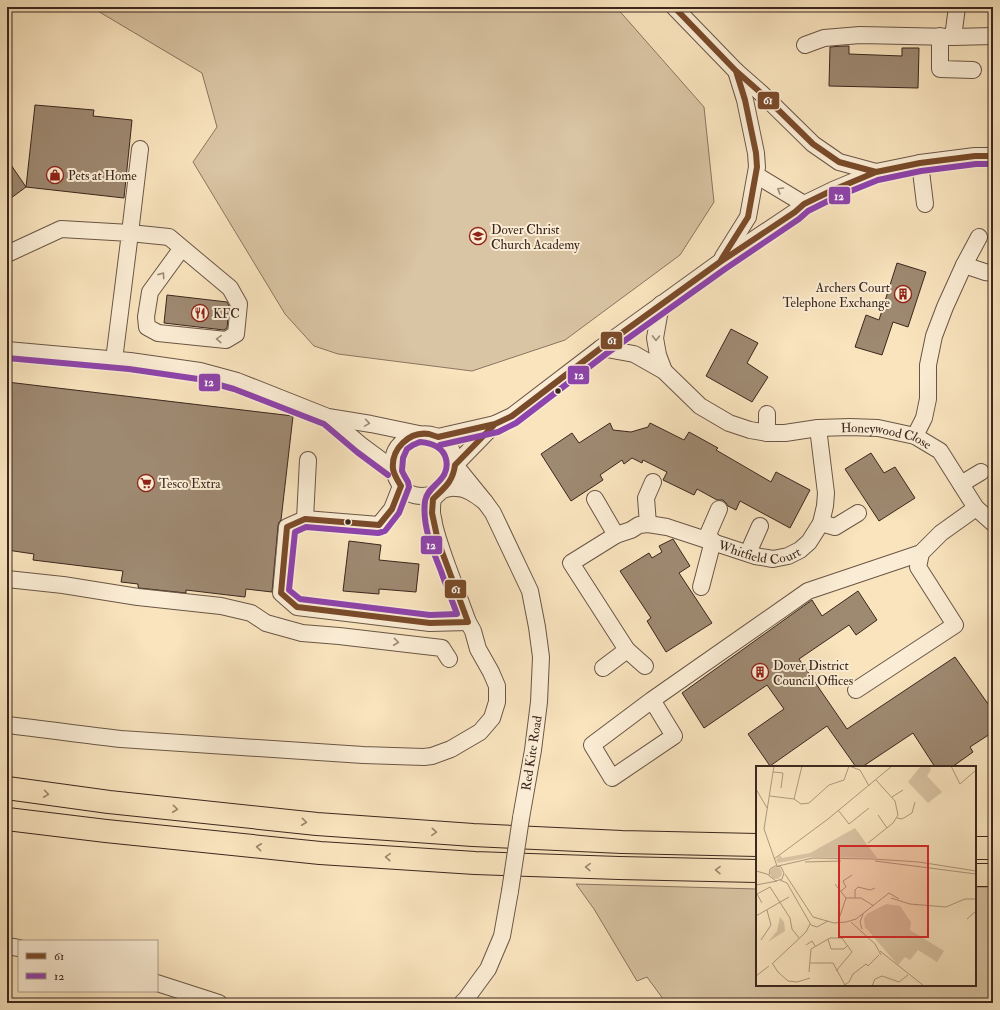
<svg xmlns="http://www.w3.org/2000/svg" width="1000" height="1010" font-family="'IM FELL Double Pica',serif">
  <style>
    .green { fill: #d9c4a3; stroke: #8a7660 }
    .building { fill: #9e8971; stroke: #3b271e }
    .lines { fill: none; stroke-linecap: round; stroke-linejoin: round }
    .minor-casing { stroke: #6a5646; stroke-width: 18 }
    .highway-casing { stroke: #3b271e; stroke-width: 24 }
    .minor { stroke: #fbedd5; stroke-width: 16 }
    .highway { stroke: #f9e4be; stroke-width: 22 }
    .minor-bridge-casing { stroke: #6a5646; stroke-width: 18; stroke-linecap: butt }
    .minor-bridge { stroke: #fbedd5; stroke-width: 16 }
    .bus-1-casing { stroke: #fbedd5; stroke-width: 9 }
    .bus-2-casing { stroke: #fbedd5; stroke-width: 9 }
    .bus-1 { stroke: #7a4b2a; stroke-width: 6 }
    .bus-2 { stroke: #8e44ad; stroke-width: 6 }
    .oneway { stroke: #9b8a7a }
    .oneway2 { stroke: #9a866e }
    .bus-dot { fill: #3b271e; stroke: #fbedd5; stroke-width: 1.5 }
    .labels { text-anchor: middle; stroke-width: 4; stroke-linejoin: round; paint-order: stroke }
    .poi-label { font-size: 13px; fill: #3b271e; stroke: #fbedd5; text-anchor: start }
    .street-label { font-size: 13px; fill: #3b271e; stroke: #fbedd5 }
    .inset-road { fill: none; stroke: #ad987e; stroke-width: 1 }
    .view { fill: #d62828; fill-opacity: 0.15; stroke: #d62828; stroke-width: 2 }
    .inset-edge { fill: none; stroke: #3b271e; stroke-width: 2 }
    .line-badge { stroke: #fbedd5; stroke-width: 1.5 }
    .badge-label { font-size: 11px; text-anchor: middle; font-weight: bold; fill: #fff }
  </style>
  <rect width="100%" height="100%" fill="#f9e4be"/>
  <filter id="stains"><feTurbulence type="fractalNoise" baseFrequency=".005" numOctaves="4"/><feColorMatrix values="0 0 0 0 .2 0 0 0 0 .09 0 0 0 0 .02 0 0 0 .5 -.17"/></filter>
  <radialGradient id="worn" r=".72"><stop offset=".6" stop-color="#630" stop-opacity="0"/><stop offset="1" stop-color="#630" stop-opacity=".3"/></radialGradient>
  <path class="green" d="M91,7H616L704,107L714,202L680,255L565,340L472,371L338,354L314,346L285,314L193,162L217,127L202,73Z
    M576,884L757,889V985H975V887H993V1003H666L647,977L637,981L594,909Z"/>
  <path class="building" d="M844,46H849V54L902,56V48H919L918,88L829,86L830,47Z
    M35,105L94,110L93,116L132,120L124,198L26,187Z
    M7,159L26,187L7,201Z
    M897,263L926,272L908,327L893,322L882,355L855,347L866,315L879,320Z
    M167,295L227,302L229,306L227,328L224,330L164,323Z
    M731,329L758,343L747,363L768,377L752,402L706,376Z
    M7,382L293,416L281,520L279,522L278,526L272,592L246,589L245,597L186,590V593L139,588L138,587V584L121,582L123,571L33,560L34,554L7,550Z
    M610,423L613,430L631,432L648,427L650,423L684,440L689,432L718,448L716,450L771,482L776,472L810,490L790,528L740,501L736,510L728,506L726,503L723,500H717L697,489L694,495L663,480L667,472L643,460L642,463L632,458L624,464L622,460L600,475L603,480L571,501L541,454L572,433L579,443Z
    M871,453L884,473L895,467L915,498L879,521L845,469Z
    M673,539L690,566L679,573L712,623L666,652L647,621L651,618L620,571L649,553L652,558L662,552L659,546Z
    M349,541L381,545L379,560L419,564L416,592L379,589V594L343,591Z
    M858,591L877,620L856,635L849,625L799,659L847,729L955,657L993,711V732L970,747L973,752L952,767H935L913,733L862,767H856L827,726L770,766L748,734L784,709L767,685L704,728L682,693L812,600L822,616Z"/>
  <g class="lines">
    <g class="minor-casing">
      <g id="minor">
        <path d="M674,7L736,71L761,93L813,144L839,162L876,172"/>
        <path d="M940,36V69L973,70"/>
        <path d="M953,37L993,36"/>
        <path d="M805,45L824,38L860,35L953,37L957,7"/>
        <path d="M140,149L130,233L169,237L230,288L239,304L236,334L226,340L158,333L147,327L146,317L150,292L182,248"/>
        <path d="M920,163L925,204"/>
        <path d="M756,175L804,204"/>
        <path d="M7,254L61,229L130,233L114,360"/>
        <path d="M723,257L748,217L757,167L756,153L745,100L736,71"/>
        <path d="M964,265L985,272L993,273"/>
        <path d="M661,304L655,338L658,355L664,371"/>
        <path id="s1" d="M601,348L634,354L664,371L700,406L729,423L750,430L767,433H785L818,428L850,427L878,428L915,436L940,451L976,508L993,523"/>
        <path d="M7,350L130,361L200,371L237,381L328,417L371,424L419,434"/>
        <path d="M329,418L362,446L393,469"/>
        <path d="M767,433V414"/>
        <path d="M915,436L924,418L928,399V365L934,336L945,307L964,265L979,237"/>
        <path d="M438,437L495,424L512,416L601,348L720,262L795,212L804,204L833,190L876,172L920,163L975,156H993"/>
        <path d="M455,465L485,502L493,513L530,591L537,627L541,657L539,702L533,750L521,818"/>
        <path d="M455,465L495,424"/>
        <path d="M961,484L981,472"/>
        <path d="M401,486L392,509L379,525L305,519L287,527L281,593L297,607L430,623L468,622"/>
        <path d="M595,499L616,535"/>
        <path d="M305,519L308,460"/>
        <path d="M821,523L835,527L858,513"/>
        <path d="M648,524L646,498L653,482"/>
        <path d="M706,539L719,509"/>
        <path d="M748,553L760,526"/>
        <path d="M7,579L63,585L138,597L221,606L251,613L266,623L302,633L339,636L442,648L449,659"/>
        <path d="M701,587L713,541"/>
        <path id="s2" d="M645,666L627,650L571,563L616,535L631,530L639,525L648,524L667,527L755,556L773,559L788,556L800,550L809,542L821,523L825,506L826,493L818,428"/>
        <path d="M603,668L627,650"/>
        <path d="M856,690L955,625L918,567L921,553L941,533L976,508"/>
        <path d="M652,700L674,736L612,778L592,745L652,700L808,591L921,553"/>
        <path d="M7,725C45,729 83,735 121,739L363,755L424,757L432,756L451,749L480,732L492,718L497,702V686L491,672L478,649L473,631L468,622C461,603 454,584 447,565C442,551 437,538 434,524C434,520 432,516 432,512C432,509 432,503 433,500C435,495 446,488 450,482C458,469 456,451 444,441C430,430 408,433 398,447C389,459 394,477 402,487C404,489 406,492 409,493C416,497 428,497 436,493C443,490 447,487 456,488C467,488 476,495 485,502"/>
        <path d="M7,946L19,948"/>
        <path d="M157,983L219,1003"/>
        <path d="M462,1003L466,999L488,969L502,936L510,891"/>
      </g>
    </g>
    <g class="highway-casing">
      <path id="highway" d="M7,788L109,802L317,824L473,835L622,842L757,845
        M7,819L106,831L320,853L475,863L619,868L757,871
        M975,848H993
        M975,875H993"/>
    </g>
    <use href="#minor" class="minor"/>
    <use href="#highway" class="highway"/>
    <g class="minor-bridge-casing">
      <path id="minor-bridge" d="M510,891L521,818"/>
    </g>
    <use href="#minor-bridge" class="minor-bridge"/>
    <g class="bus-1-casing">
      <path id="bus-1" d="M674,7L736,71L761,93L813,144L839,162L876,172
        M721,260L748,217L757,167L756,153L745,100L736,71
        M495,424L455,465C453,482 444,488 433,499L432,513L438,541L468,622L430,623L297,607L281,593L287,527L305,519L379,525L392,509L401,486C398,481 394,475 393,469C391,449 409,431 429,434C432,435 435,436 438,437Z
        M495,424L512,416L601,348L720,262L795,212L804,204L833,190L876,172L920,163L975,156H993"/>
    </g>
    <g class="bus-2-casing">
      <path id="bus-2" d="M7,358L129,369L198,379L234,389L324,424L357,452L388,475
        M420,442C432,443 443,447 446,459C451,481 427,485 425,501C422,525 432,549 441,571C446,586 452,600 457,614L430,615L300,599L289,590L295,532L306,527L378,533L382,532L385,531L399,513L409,487L408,482L404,475L402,471L403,458L407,449L413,445Z
        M440,445L498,432L516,423L606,354L725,269L799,219L808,211L836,197L878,180L921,171L976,164H993"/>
    </g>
    <use href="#bus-1" class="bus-1"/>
    <use href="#bus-2" class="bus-2"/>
  </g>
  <defs><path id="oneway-chevron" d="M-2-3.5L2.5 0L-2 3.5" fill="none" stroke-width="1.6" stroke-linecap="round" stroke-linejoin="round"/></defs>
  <g class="oneway">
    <use href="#oneway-chevron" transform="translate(780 190) rotate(-149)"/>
    <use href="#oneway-chevron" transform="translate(162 275) rotate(-55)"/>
    <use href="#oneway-chevron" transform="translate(656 338) rotate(91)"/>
    <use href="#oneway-chevron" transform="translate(219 339) rotate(-176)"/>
    <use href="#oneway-chevron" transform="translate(367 423) rotate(9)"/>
    <use href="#oneway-chevron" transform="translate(396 642) rotate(6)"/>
  </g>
  <g class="oneway2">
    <use href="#oneway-chevron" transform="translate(46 794) rotate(8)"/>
    <use href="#oneway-chevron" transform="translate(175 809) rotate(6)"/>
    <use href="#oneway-chevron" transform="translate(304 822) rotate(6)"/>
    <use href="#oneway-chevron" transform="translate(434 832) rotate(4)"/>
    <use href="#oneway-chevron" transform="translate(259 847) rotate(-174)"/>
    <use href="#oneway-chevron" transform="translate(388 857) rotate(-176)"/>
    <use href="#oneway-chevron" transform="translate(588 867) rotate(-178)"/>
    <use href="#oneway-chevron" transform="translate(718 870) rotate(-179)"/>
  </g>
  <defs>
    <g id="shop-ring" transform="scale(0.9)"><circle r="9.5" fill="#fbedd5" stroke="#8f2418" stroke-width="1.5"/><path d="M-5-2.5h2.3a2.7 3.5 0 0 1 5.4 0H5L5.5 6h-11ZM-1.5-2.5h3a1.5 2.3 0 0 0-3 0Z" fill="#8f2418"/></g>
    <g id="school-ring" transform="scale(0.9)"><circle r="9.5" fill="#fbedd5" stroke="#8f2418" stroke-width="1.5"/><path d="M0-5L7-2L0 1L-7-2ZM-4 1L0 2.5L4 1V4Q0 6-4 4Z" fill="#8f2418"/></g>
    <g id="building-ring" transform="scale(0.9)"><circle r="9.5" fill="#fbedd5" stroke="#8f2418" stroke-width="1.5"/><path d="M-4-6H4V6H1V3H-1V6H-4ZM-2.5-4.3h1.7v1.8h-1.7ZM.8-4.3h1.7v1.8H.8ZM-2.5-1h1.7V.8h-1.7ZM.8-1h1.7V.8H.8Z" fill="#8f2418"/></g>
    <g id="restaurant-ring" transform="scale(0.9)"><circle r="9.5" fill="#fbedd5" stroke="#8f2418" stroke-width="1.5"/><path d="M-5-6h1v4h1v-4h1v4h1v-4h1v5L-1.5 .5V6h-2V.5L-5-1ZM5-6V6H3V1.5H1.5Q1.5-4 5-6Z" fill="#8f2418"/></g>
    <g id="supermarket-ring" transform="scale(0.9)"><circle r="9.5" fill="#fbedd5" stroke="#8f2418" stroke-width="1.5"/><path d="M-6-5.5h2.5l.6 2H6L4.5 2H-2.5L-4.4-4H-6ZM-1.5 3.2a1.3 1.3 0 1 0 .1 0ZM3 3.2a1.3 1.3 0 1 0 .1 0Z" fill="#8f2418"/></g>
  </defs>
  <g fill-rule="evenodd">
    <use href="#shop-ring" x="55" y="175"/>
    <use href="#school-ring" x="478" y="236"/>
    <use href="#building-ring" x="903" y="294"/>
    <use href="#restaurant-ring" x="200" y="313"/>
    <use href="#supermarket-ring" x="146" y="483"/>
    <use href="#building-ring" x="760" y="672"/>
  </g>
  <g class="bus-dot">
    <circle cx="558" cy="391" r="3.5"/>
    <circle cx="348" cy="522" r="3.5"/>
  </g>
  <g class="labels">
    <g class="poi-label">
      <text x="68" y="180">Pets at Home</text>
      <text x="491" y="234">Dover Christ<tspan x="491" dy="15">Church Academy</tspan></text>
      <text x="890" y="292" text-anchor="end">Archers Court<tspan x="890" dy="15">Telephone Exchange</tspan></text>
      <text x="213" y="318">KFC</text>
      <text x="159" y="488">Tesco Extra</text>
      <text x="773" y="670">Dover District<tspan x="773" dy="15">Council Offices</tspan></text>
    </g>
    <g class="street-label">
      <text dy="5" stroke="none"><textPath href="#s1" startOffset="312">Honeywood Close</textPath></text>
      <text dy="5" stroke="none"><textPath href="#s2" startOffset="331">Whitfield Court</textPath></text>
      <text transform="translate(531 753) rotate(-81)" y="5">Red Kite Road</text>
    </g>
  </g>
  <g transform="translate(756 766)">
    <rect width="220" height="220" fill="#f9e4be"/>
    <path d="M165,0H174L175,4L171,10L186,26L172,37L152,16ZM99,62L121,92L56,91L22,97L20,94L24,89L26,92L54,87ZM14 107a6 6 0 1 1 12 0a6 6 0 1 1-12 0ZM130,138L144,140L155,156L154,164L188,185L181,196L162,184L154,194L149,191L142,199L109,161L108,153L111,148ZM24,151L28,156L29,165L12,176L21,165Z" fill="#d9c4a3"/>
    <path class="inset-road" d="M18,0L8,63L21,100M93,0L104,4L113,20M195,0L204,18L220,4M17,6L27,7L25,22M0,23L11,42M14,30L38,33M136,31L147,24M38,33L45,38L53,37L73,19L88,14L93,0M38,33L46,0M82,44L93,58L113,42M122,49L131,62M141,52L146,53L156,47L159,36M112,77L137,57L142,49L139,35L120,14M18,93L72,53L136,0M119,95L220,108M49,96L85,95M22,100L57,92L117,93L163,96L220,105M0,105L11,108L20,115L26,113L28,107L25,101L19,100L14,103L13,109M29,108L57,151M24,114L31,117L55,159L61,161L72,155M79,118L90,132H105L118,140M0,119L21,115M85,125L90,121L87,115L96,109M99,132V124L102,121L114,124L119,122M135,132L154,138L190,141L209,133H220M6,137L1,128L14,121L34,152L36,163L43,172M0,150L33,131M84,150L90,132M57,151L78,157L90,156L100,153L133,127L143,133M211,153L220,145M95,156L119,178L125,189M106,163L104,156L107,148M72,173L75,183H88L91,180M5,174L15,159L11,144M50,179L56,175L59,180M124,185L168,220M16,197L22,206L32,215L41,216L54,212M17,197L50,166L54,158M54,197H77L89,219M53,206L55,183L74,172H86L96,186L80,205M0,210L13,200M87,220L93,216L97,208L110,198L112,200L123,189M116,220L119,213L126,210L143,216L152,209"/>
    <path class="view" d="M83,80H172V171H83Z"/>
    <rect width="220" height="220" class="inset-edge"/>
  </g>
  <g class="line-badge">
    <rect x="757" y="91" width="23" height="19" rx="4" fill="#7a4b2a"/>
    <rect x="828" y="186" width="23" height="19" rx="4" fill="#8e44ad"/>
    <rect x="600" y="331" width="23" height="19" rx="4" fill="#7a4b2a"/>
    <rect x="567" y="365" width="23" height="20" rx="4" fill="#8e44ad"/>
    <rect x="198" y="373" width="23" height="19" rx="4" fill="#8e44ad"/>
    <rect x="420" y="535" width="23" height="20" rx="4" fill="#8e44ad"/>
    <rect x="444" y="579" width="23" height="20" rx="4" fill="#7a4b2a"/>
  </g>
  <g class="badge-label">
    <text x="768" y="104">61</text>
    <text x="839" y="200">12</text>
    <text x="612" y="344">61</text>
    <text x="579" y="379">12</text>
    <text x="209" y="386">12</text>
    <text x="431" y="549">12</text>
    <text x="456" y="593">61</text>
  </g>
  <rect width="1000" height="1010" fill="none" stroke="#f9e4be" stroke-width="24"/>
  <rect x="8" y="8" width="984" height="994" fill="none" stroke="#3b271e" stroke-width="2"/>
  <rect x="12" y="12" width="976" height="986" fill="none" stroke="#3b271e"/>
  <rect x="18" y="940" width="140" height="52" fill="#fbedd5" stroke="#ae9e8c"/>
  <rect x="26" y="953" width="20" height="6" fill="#7a4b2a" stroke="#ae9e8c"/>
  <text x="54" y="960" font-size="12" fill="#3b271e">61</text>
  <rect x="26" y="973" width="20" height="6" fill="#8e44ad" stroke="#ae9e8c"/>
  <text x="54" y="980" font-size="12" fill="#3b271e">12</text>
  <rect width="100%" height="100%" filter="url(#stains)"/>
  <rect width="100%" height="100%" fill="url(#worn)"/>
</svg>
